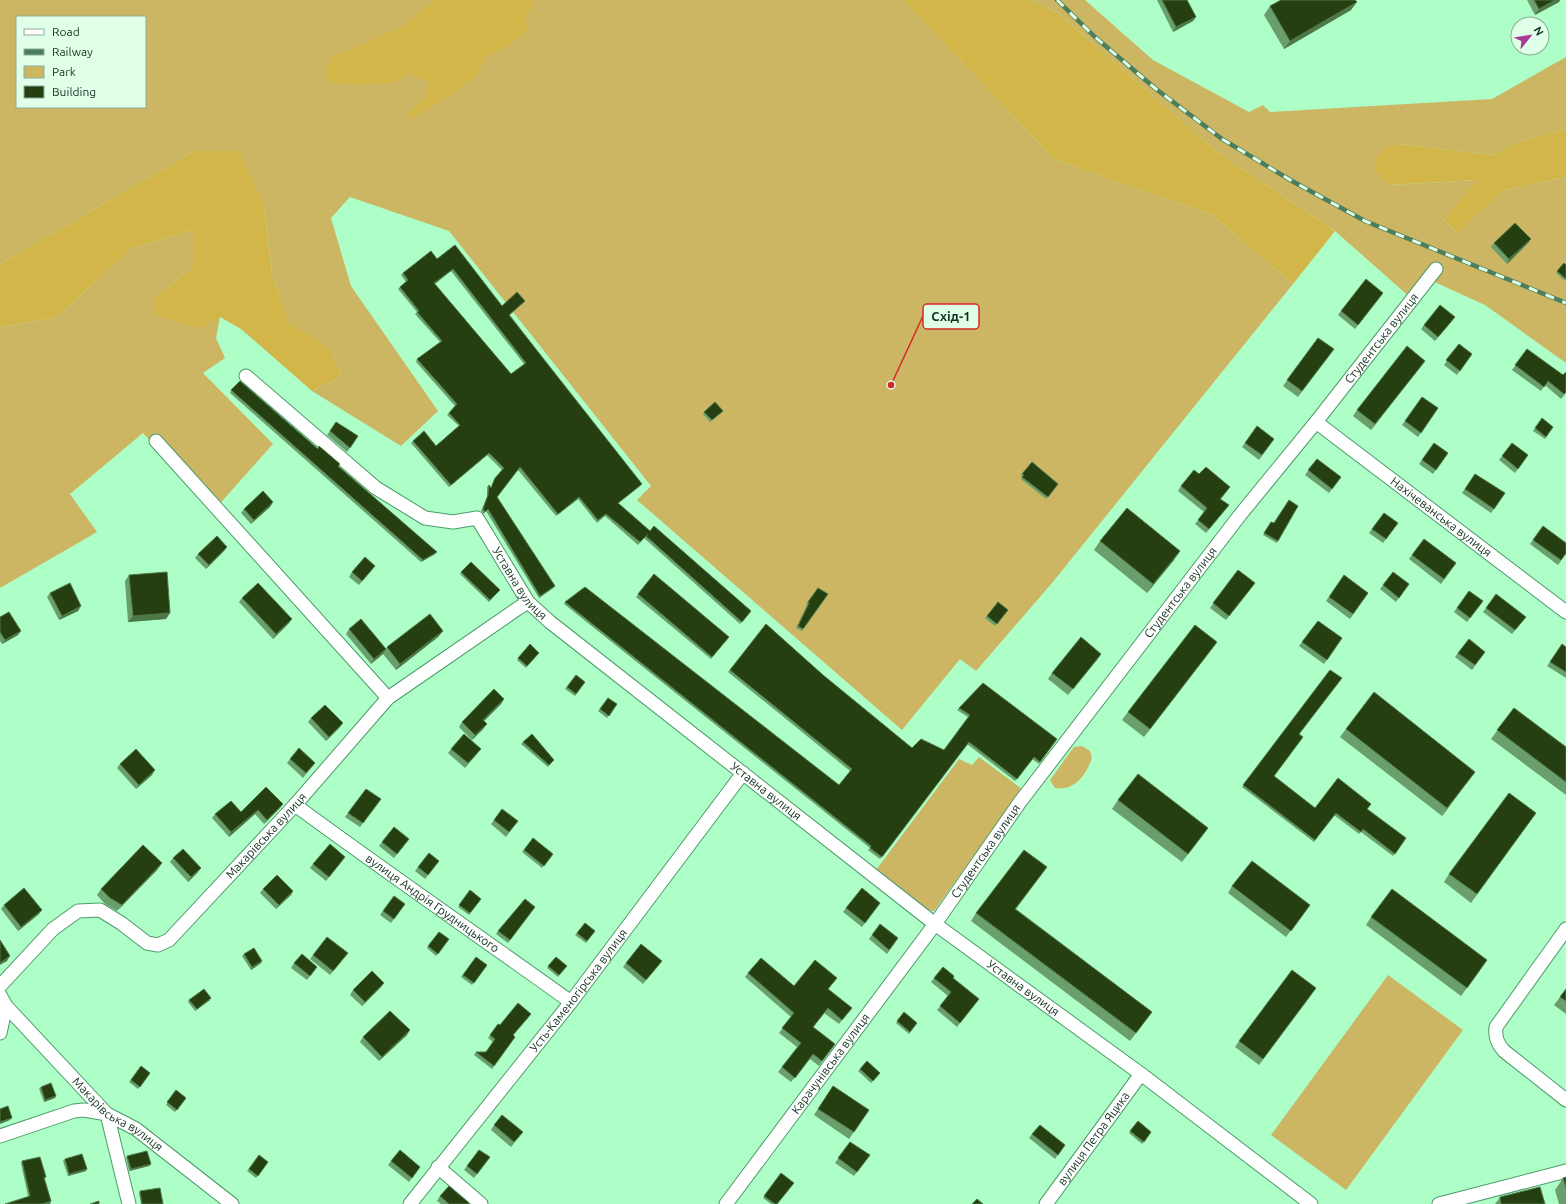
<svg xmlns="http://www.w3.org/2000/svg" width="1566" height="1204" font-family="Ubuntu,sans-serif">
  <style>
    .green { fill: #ccb663; fill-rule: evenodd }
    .forest { fill: #d3b649 }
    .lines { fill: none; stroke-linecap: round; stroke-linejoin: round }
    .street-casing { stroke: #4c9b6a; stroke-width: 15 }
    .street { stroke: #fff; stroke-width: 13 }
    .rail-casing { stroke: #4b7e5d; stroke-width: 4.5 }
    .rail { stroke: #e0ffe9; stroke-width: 3; stroke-dasharray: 9; stroke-linecap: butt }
    .wall { fill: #6a9e6c; fill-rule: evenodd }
    .shaded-wall { fill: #4e7848 }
    .building { fill: #253f11; stroke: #4e7848; fill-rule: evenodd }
    .labels { text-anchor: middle; stroke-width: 4; stroke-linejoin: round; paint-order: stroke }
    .street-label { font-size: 12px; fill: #11321e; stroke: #e0ffe9 }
    .leader { fill: none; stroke: #d62828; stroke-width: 1.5 }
    .callout-dot { fill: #d62828; stroke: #e0ffe9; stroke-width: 1.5 }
    .callout { fill: #e0ffe9; stroke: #d62828; stroke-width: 1.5 }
    .callout-label { font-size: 13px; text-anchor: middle; font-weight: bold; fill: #11321e }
  </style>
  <rect width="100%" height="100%" fill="#aefec8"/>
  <path class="green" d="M0,0H903L1055,160L1211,214L1293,284L1052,583L976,671L960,659L902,730L637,500L651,486L449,231L350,197L331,218L351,286L438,411L401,446L312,391L342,376L329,348L289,324L272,274L264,205L194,151L0,264ZM17,17H145V107H17Z
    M1029,0H1085L1153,60L1249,112L1263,105L1270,112L1492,99L1566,57V131L1561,130L1518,142L1493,155L1402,144L1390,185L1478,180L1444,220L1457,233L1504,190L1566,177V363L1485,305L1428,279L1412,299L1335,231L1216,151L1058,13Z
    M194,230V266L155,297L220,317L216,338L225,358L203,373L273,444L215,509L143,433L70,494L97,532L0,588V327L56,318L132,248Z
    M1082,746L1090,751L1092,758C1086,775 1075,791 1055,788L1050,780L1074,747Z
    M979,757L1022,789L934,911L927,910L876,870L959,759L972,765Z
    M1388,975L1463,1030L1346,1190L1271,1135Z"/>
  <path class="forest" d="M435,0H536L525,19L529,29L507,47L487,56L476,76L448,97L409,120L410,110L424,99L430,83L409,73L391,83L347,85L328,82L325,70L334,55L357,47L404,25Z
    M903,0H1029L1058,13L1216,151L1335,231L1293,284L1211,214L1055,160Z
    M1561,130L1566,131V177L1504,190L1457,233L1444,220L1477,180L1390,185L1376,172L1374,160L1385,148L1402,144L1493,155L1518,142Z
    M194,151H239L264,205L272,274L289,323L329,348L342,376L312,391L241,329L220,317L200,328L154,315L155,297L194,266V230L132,248L56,318L0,327V264Z"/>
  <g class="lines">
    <g class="street-casing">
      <g id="street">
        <path id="s1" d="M246,376L376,488L425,518L453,522L477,518L528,602L550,622L935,924L1141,1074L1311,1204"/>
        <path id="s2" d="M1316,422L1566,612"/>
        <path d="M156,441L388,698"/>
        <path id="s3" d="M295,805C386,872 479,936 571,1002"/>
        <path d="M1566,929L1496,1027C1495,1037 1497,1043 1504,1051L1566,1100"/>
        <path id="s4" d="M0,986L53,929L78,911L100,910L121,923L147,943L158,945L169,940L295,805L388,698L517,609L528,602"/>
        <path id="s5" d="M0,995L6,1006L107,1114L136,1129L232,1204"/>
        <path d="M0,1033L6,1006"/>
        <path d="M0,1136L74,1111L84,1110L107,1114L129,1204"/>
        <path d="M438,1167L481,1204"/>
        <path id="s6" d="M410,1204L571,1002L743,773"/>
        <path id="s7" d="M726,1204L935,924L1020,802L1240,515L1316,422L1436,269"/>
        <path id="s8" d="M1046,1204L1141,1074"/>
        <path d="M1439,1204L1566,1171"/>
      </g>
    </g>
    <use href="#street" class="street"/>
    <g class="rail-casing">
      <path id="rail" d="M1057,0L1095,37L1156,89L1222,139L1292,181L1365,221L1566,303"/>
    </g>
    <use href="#rail" class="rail"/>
  </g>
  <path class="wall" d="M1157,0H1187L1196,17L1193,21L1173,32Z
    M1527,0H1560L1559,2L1535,15Z
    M1270,6L1351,10L1284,49L1264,15Z
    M1531,239L1528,243L1507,264L1491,247L1494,243Z
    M455,245L502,306L523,303L510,315L640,486L618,503L650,531L751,611L740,624L644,538L645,537L638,545L605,516L597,523L578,499L556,516L518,470L497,497L553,588L539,598L486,511L484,514L481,511L487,497V487L489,485L491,488L494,480L502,470L487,455L449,487L411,443L413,441L436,446L459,426L447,415L455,406L416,362L417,359L440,342L415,314L417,312L398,289L400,287L406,282L401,275L403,273L437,259ZM451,271L524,364L511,374L435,284Z
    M1566,265V279L1565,281L1556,273L1557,271Z
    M1383,293L1355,329L1338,315L1341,311Z
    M1452,321L1435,341L1421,329L1424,325Z
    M1318,338L1334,349L1298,397L1283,386Z
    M1459,344L1472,354L1457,375L1444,365Z
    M1527,349L1563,375L1566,372V393L1561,399L1545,385L1541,391L1512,370Z
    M1421,366L1371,430L1353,416L1357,410Z
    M231,390L318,449L435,554L421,562L230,393Z
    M1422,397L1438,408L1418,437L1402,425Z
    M704,412L721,413L710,422L703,414Z
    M336,422L358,436L347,452L327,435Z
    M1257,426L1274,439L1259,460L1242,447Z
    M1553,427L1545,439L1533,431L1535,428Z
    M1434,443L1448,453L1433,474L1419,464Z
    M1512,443L1528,455L1515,473L1499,460Z
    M1317,459L1341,477L1329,493L1305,475Z
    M1032,462L1058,484L1046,499L1021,479L1022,477L1021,476Z
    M1199,474L1227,491L1221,499L1229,505L1206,533L1195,524L1204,512L1178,491L1181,486Z
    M1475,474L1505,493L1491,513L1462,493Z
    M273,502L270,507L251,524L241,513L244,509Z
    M1384,513L1398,523L1383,543L1369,533Z
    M1271,522L1274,523L1278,541L1277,543L1263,535Z
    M1543,526L1566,554L1558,565L1530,544Z
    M1424,539L1456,563L1441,584L1409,559Z
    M1100,541L1174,560L1147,593L1094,550Z
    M227,547L224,551L206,569L195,558L198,554Z
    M372,570L359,585L349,577L352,572Z
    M1238,570L1255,583L1226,620L1210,608Z
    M461,572L500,590L489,602L460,574Z
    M1393,572L1409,584L1396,602L1380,589Z
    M129,575L166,619L128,622L125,581Z
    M1344,575L1368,593L1350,619L1326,601Z
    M818,588L828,594L802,631L796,628L807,605L806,604Z
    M1469,591L1483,601L1467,622L1454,612Z
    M50,593L81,606L78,611L59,620L47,597Z
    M638,594L729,637L711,659L636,597Z
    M242,598L289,623L273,639L239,602Z
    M565,602L839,785L850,771L728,672L766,624L823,675L912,748L944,750L968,717L957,710L959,708L1057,739L1039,764L1032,759L1015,781L967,744L880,859L868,850L870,848L564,604Z
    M998,602L1008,610L995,626L985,618Z
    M1486,608L1526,617L1512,634L1483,612Z
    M0,617L18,635L2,644L0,641Z
    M1318,621L1342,638L1324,664L1299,646Z
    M349,629L386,649L387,647L443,631L438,637L396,670L383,654L371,664L346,634Z
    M1217,642L1144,737L1122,720L1128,712Z
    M1562,644L1566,647V678L1547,666Z
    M1485,652L1472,670L1455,657L1458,653Z
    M1101,654L1068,695L1048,679L1052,673Z
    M537,655L526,668L517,660L518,658Z
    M1330,670L1299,734L1274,776L1315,808L1367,809L1406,838L1393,856L1361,832L1359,834L1334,815L1314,842L1242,787Z
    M576,675L585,682L575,696L565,689Z
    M608,698L617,704L607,718L598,711Z
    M504,699L501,704L484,721V728L472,740L459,727L462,722Z
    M1514,708L1566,747V795L1491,739Z
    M311,718L343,723L340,727L326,741L308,722Z
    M1346,729L1475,772L1442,816L1340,737Z
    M523,742L554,760L548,767L521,744Z
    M451,749L478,753L465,768L448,753Z
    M290,759L315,763L303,778L287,763Z
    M120,764L152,775L136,789L117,768Z
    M366,789L381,799L360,827L345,817Z
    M1118,800L1202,836L1182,862L1112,809Z
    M283,804L280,808L264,824L255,814L229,837L212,818L215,814L241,812Z
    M1536,813L1471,903L1444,882L1449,874Z
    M494,820L518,821L506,837L491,824Z
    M533,838L553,854L542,868L522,852Z
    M409,839L394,858L379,846L382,842Z
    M173,858L198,872L188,882L170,862Z
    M342,861L326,881L310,868L313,864Z
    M439,861L425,879L415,871L418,867Z
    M162,863L157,870L117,911L105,904L97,895L101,889Z
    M1041,875L1016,909L1152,1012L1130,1041L971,921L976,913Z
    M1232,886L1310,905L1286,937L1228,893Z
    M263,889L293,891L291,895L276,909L260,893Z
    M470,890L481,899L469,915L458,907Z
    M394,896L405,904L391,923L380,915Z
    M880,903L862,927L843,912L846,908Z
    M4,905L39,914L18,931L1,909Z
    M535,907L508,943L496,934L498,931Z
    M1371,917L1481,969L1461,996L1366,925Z
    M585,923L595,931L586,943L575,935Z
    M872,935L895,943L887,954L869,939Z
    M449,939L436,956L427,948L428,946Z
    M348,953L330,975L310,959L313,955Z
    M244,954L261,963L251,970L242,956Z
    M476,957L487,965L472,985L461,977Z
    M556,957L567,966L558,977L547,968Z
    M294,963L317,967L307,980L291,968Z
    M626,963L659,965L643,984L623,967Z
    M748,973L794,986L828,989L852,1008L839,1024L824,1013L813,1027L835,1044L819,1066L810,1059L791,1082L778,1072L797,1047L779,1033L791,1017L745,977Z
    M934,978L953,979L979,999L957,1027L937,1010L948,996L931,982Z
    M384,983L381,987L362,1006L350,995L353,990Z
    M1566,989V1014L1554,1005Z
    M1312,994L1259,1065L1235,1047L1239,1041Z
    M189,1000H210L195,1011L188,1002Z
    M904,1012L917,1023L909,1034L896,1023Z
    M531,1014L513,1035L515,1037L492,1069L474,1055L476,1052H486L493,1042L488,1038L498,1024L500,1025Z
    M407,1035L379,1061L360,1042L363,1037Z
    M141,1066L150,1073L138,1089L129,1082Z
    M860,1069L880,1073L871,1083L858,1071Z
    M833,1086L869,1110L849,1139L814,1115Z
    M41,1087L55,1098L44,1102L39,1089Z
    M176,1090L186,1098L175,1112L166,1105Z
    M1138,1121L1151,1132L1142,1144L1129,1133Z
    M494,1125L523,1132L511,1147L491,1130Z
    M1032,1134L1062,1149L1055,1159L1029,1138Z
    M850,1142L870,1155L854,1176L835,1163Z
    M479,1150L490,1157L474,1178L464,1170Z
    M259,1155L268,1162L256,1178L247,1171Z
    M127,1156L151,1164L149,1166L129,1171L126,1158Z
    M65,1159L87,1169L86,1171L68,1176L63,1161Z
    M22,1161L45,1179L51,1201L50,1204L28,1196L21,1163Z
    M391,1161L420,1167L409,1182L388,1165Z
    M781,1173L777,1204H771L763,1198Z
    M1566,1177V1204H1559L1555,1190L1563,1178Z
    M140,1191L163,1204H141L139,1193Z
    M440,1196L468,1204H441L437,1201Z
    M1500,1197L1545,1204H1495Z"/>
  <path class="shaded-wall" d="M1555,0H1560L1559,2L1535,15L1539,9Z
    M1357,2L1351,10L1284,49L1290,41Z
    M1196,17L1193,21L1173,32L1176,27Z
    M1531,239L1528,243L1507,264L1509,259Z
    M453,269L451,271L433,285L434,283Z
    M1425,361L1421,366L1371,430L1375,424Z
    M489,453L487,455L449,487L451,485Z
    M642,484L640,486L616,505L618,503Z
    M579,497L578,499L556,516L558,514Z
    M273,502L270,507L251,524L254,520Z
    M227,547L224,551L206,569L209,565Z
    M1180,551L1174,560L1147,593L1153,584Z
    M437,552L435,554L421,562L423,560Z
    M555,586L553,588L539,598L540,596Z
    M81,606L78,611L59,620L62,616Z
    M170,613L166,619L128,622L133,616Z
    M292,619L289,623L273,639L276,634Z
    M21,631L18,635L2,644L5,640Z
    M443,631L438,637L396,670L400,664Z
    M1217,642L1211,650L1144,737L1150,729Z
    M386,649L383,654L371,664L374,659Z
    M1101,654L1097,660L1068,695L1073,689Z
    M504,699L501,704L480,725L483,720Z
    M343,723L340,727L326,741L329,737Z
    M487,724L484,728L472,740L475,735Z
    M155,770L152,775L136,789L139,785Z
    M1475,772L1442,816L1447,808Z
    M283,804L280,808L264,824L267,820Z
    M258,810L255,814L229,837L231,832Z
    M162,863L157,870L117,911L122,905Z
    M201,868L198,872L188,882L191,877Z
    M293,891L291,895L276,909L279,905Z
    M42,910L39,914L18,931L21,927Z
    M10,956L7,961L0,965V963Z
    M262,961L261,963L251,970L252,967Z
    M384,983L381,987L362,1006L365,1002Z
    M211,998L210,1000L195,1011L197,1009Z
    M410,1030L407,1035L379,1061L382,1057Z
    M56,1096L55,1098L44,1102L45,1100Z
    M12,1118L10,1120L0,1124V1122Z
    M151,1164L149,1166L129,1171L131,1169Z
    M87,1169L86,1171L68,1176L69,1174Z
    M51,1201L50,1204H42Z"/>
  <path class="building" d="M1162,0H1187L1196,17L1176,27Z
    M1281,0H1355L1357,2L1290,41L1270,6Z
    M1534,0H1555L1539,9Z
    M1515,223L1531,239L1509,259L1494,243Z
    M455,245L502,306L517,292L525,301L509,315L642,484L618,503L650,531L654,526L751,611L742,622L646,536L648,534L640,542L606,514L598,520L579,497L558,514L520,467L497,497L555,586L540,596L488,509L485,512L483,509L488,495L489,485L491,488L495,478L504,468L489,453L451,485L413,441L424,431L436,446L460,425L449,413L457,404L417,359L442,341L417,312L419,311L400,287L408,280L403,273L431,251L437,259ZM453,269L526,363L511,374L434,283Z
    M1564,263L1566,265V279L1557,271Z
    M1366,279L1383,293L1358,325L1341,311Z
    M1440,305L1455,317L1438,337L1424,325Z
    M1318,338L1334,349L1302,391L1287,380Z
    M1459,344L1472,354L1460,371L1446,360Z
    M1407,346L1425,361L1375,424L1357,410Z
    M1527,349L1563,375L1566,372V392L1564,394L1548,381L1544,387L1515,365Z
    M240,381L318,449L319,446L340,464L338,466L437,552L423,560L231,390Z
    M1422,397L1438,408L1421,433L1405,421Z
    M715,402L723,411L712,420L704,412Z
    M1542,418L1553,427L1546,437L1535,428Z
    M336,422L358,436L350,448L330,431Z
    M1257,426L1274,439L1262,455L1245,443Z
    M1434,443L1448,453L1436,470L1422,460Z
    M1512,443L1528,455L1518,469L1502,456Z
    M1317,459L1341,477L1332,489L1308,470Z
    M1032,462L1058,484L1048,497L1022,477L1024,475L1022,474Z
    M1206,467L1230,487L1220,499L1229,505L1209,529L1198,520L1207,508L1181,486L1194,470L1199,474Z
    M1475,474L1505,493L1494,509L1465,489Z
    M263,491L273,502L254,520L244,509Z
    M1289,500L1298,506L1278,541L1264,533L1271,522L1274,523Z
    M1127,508L1180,551L1153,584L1100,541Z
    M1384,513L1398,523L1386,539L1372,529Z
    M1543,526L1566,543V553L1561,560L1533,540Z
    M217,536L227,547L209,565L198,554Z
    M1424,539L1456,563L1444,579L1412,555Z
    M365,557L375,566L362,581L352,572Z
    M471,562L500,590L490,600L461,572Z
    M1238,570L1255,583L1229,616L1213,603Z
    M167,572L170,613L133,616L129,575Z
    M1393,572L1409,584L1399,598L1383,585Z
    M654,574L729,637L712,657L638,594Z
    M1344,575L1368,593L1353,614L1329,597Z
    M70,583L81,606L62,616L50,593Z
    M258,583L292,619L276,634L242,598Z
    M585,587L839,785L852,769L730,670L766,624L823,675L912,748L921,739L944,750L970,715L959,708L983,683L1057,739L1040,762L1034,757L1017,779L969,742L882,857L870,848L871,846L565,602Z
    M818,588L828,594L803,629L798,626L809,603L808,602Z
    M1469,591L1483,601L1470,618L1457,608Z
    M1496,594L1526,617L1515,630L1486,608Z
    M998,602L1008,610L997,624L987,616Z
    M9,612L21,631L5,640L0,632V617Z
    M430,614L443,631L400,664L387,647Z
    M361,619L386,649L374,659L349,629Z
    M1318,621L1342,638L1327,660L1302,642Z
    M1195,625L1217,642L1150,729L1128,712Z
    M1081,637L1101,654L1073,689L1052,673Z
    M1469,639L1485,652L1475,665L1458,653Z
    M530,644L539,653L527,666L518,658Z
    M1562,644L1566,647V672L1550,662Z
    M1330,670L1342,678L1299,734L1303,737L1274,776L1315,808L1338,778L1371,804L1367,809L1406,838L1395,854L1363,829L1361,832L1336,813L1315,840L1243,785Z
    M576,675L585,682L576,694L567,687Z
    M494,689L504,699L483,720L487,724L475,735L462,722Z
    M1374,692L1475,772L1447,808L1346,729Z
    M608,698L617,704L609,716L600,709Z
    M325,705L343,723L329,737L311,718Z
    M1514,708L1566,747V782L1497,730Z
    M464,734L481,749L468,763L451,749Z
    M532,734L554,760L549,765L523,742Z
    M299,748L315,763L306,773L290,759Z
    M136,749L155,770L139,785L120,764Z
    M1138,774L1208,828L1188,854L1118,800Z
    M266,787L283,804L267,820L258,810L231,832L215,814L231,801L241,812Z
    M366,789L381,799L363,823L348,813Z
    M1509,793L1536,813L1477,894L1449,874Z
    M502,809L518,821L509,832L494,820Z
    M394,827L409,839L397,854L382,842Z
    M533,838L553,854L544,866L524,850Z
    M330,844L345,857L329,877L313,864Z
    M143,845L162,863L122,905L110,898L101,889Z
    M183,849L201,868L191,877L173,858Z
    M1024,850L1047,867L1015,909L1152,1012L1136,1033L976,913Z
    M429,853L439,861L428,875L418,867Z
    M1252,861L1310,905L1291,931L1232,886Z
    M277,875L293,891L279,905L263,889Z
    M24,888L42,910L21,927L4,905Z
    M862,888L880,903L865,923L846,908Z
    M1392,889L1487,960L1467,988L1371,917Z
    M470,890L481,899L470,913L459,905Z
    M394,896L405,904L394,919L383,911Z
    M525,899L535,907L510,940L498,931Z
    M585,923L595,931L587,941L577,933Z
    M880,924L898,938L889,950L872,935Z
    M439,932L449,939L438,954L428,946Z
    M327,937L348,953L333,971L313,955Z
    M0,940L10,956L0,963Z
    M641,944L662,961L646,980L626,963Z
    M254,948L262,961L252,967L244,954Z
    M302,954L317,967L310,976L294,963Z
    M476,957L487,965L474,983L463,975Z
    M556,957L567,966L559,975L548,966Z
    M761,958L794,986L815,960L837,978L828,989L852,1008L842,1020L828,1008L813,1027L835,1044L822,1061L813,1054L795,1078L782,1067L801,1043L782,1028L794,1013L748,973Z
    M943,967L954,976L953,978L979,999L960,1023L940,1006L951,992L934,978Z
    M1292,970L1316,988L1263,1059L1239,1041Z
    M372,971L384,983L365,1002L353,990Z
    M204,989L211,998L197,1009L189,1000Z
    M1566,989V1001L1560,997Z
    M518,1003L531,1014L513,1035L515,1037L494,1066L476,1052H486L495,1039L490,1035L498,1024L500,1025Z
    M390,1011L410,1030L382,1057L363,1037Z
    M904,1012L917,1023L910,1032L897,1021Z
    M867,1061L880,1073L873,1081L860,1069Z
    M141,1066L150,1073L140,1087L131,1080Z
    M51,1083L56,1096L45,1100L41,1087Z
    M833,1086L869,1110L854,1132L818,1109Z
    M176,1090L186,1098L177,1110L167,1102Z
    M8,1106L12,1118L0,1122V1109Z
    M502,1115L523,1132L514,1142L494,1125Z
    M1138,1121L1151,1132L1144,1142L1130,1131Z
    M1040,1125L1065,1145L1058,1155L1032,1134Z
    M850,1142L870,1155L857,1172L838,1158Z
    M400,1150L420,1167L412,1178L391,1161Z
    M479,1150L490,1157L477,1174L467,1166Z
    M147,1151L151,1164L131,1169L127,1156Z
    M82,1154L87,1169L69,1174L65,1159Z
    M259,1155L268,1162L258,1176L249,1169Z
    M40,1157L46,1177L44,1178L51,1201L42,1204H5L30,1196L22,1161Z
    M781,1173L794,1183L777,1204H775L764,1196Z
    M1566,1177V1188L1563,1178Z
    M449,1186L469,1203L468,1204H449L440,1196Z
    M1540,1187L1545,1204H1501L1500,1197Z
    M160,1188L163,1204H142L140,1191Z
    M977,1199L983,1204H972Z
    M99,1201V1204H90Z"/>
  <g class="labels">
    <g class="street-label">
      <text dy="4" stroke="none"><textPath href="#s7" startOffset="1086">Студентська вулиця</textPath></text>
      <text dy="4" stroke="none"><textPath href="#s2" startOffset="157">Нахічеванська вулиця</textPath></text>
      <text dy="4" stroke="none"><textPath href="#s1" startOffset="360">Уставна вулиця</textPath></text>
      <text dy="4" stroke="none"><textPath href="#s7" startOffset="762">Студентська вулиця</textPath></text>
      <text dy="4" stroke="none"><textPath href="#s1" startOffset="684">Уставна вулиця</textPath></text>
      <text dy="4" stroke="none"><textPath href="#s4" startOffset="354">Макарівська вулиця</textPath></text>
      <text dy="4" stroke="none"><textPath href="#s7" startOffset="438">Студентська вулиця</textPath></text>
      <text dy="4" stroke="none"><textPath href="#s3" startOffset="169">вулиця Андрія Грудницького</textPath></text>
      <text dy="4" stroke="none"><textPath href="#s1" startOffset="1008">Уставна вулиця</textPath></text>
      <text dy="4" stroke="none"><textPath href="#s6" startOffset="272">Усть-Каменогірська вулиця</textPath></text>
      <text dy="4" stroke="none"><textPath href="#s7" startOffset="175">Карачунівська вулиця</textPath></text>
      <text dy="4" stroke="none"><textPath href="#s5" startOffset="169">Макарівська вулиця</textPath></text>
      <text dy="4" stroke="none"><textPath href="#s8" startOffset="81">вулиця Петра Яцика</textPath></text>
    </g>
  </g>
  <path class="leader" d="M891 385L923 316"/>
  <circle class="callout-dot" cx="891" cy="385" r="4"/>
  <rect class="callout" x="923" y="304" width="56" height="25" rx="4"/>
  <g class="callout-label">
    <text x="951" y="321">Схід-1</text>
  </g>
  <rect x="16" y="16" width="130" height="92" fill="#e0ffe9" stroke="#8dad98"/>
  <rect x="24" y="29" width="20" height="6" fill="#ffffff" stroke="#8dad98"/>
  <text x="52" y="36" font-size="12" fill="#11321e">Road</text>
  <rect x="24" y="49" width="20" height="6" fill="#4b7e5d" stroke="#8dad98"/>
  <text x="52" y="56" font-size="12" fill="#11321e">Railway</text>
  <rect x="24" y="66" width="20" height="12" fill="#ccb663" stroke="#8dad98"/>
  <text x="52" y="76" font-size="12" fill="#11321e">Park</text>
  <rect x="24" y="86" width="20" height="12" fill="#253f11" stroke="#8dad98"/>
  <text x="52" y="96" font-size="12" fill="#11321e">Building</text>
  <g transform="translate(1530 36) rotate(60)"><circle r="19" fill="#e0ffe9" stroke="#8dad98"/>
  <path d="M0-3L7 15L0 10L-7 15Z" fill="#a83a98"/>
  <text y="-6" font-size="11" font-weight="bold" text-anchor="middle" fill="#11321e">N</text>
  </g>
</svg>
